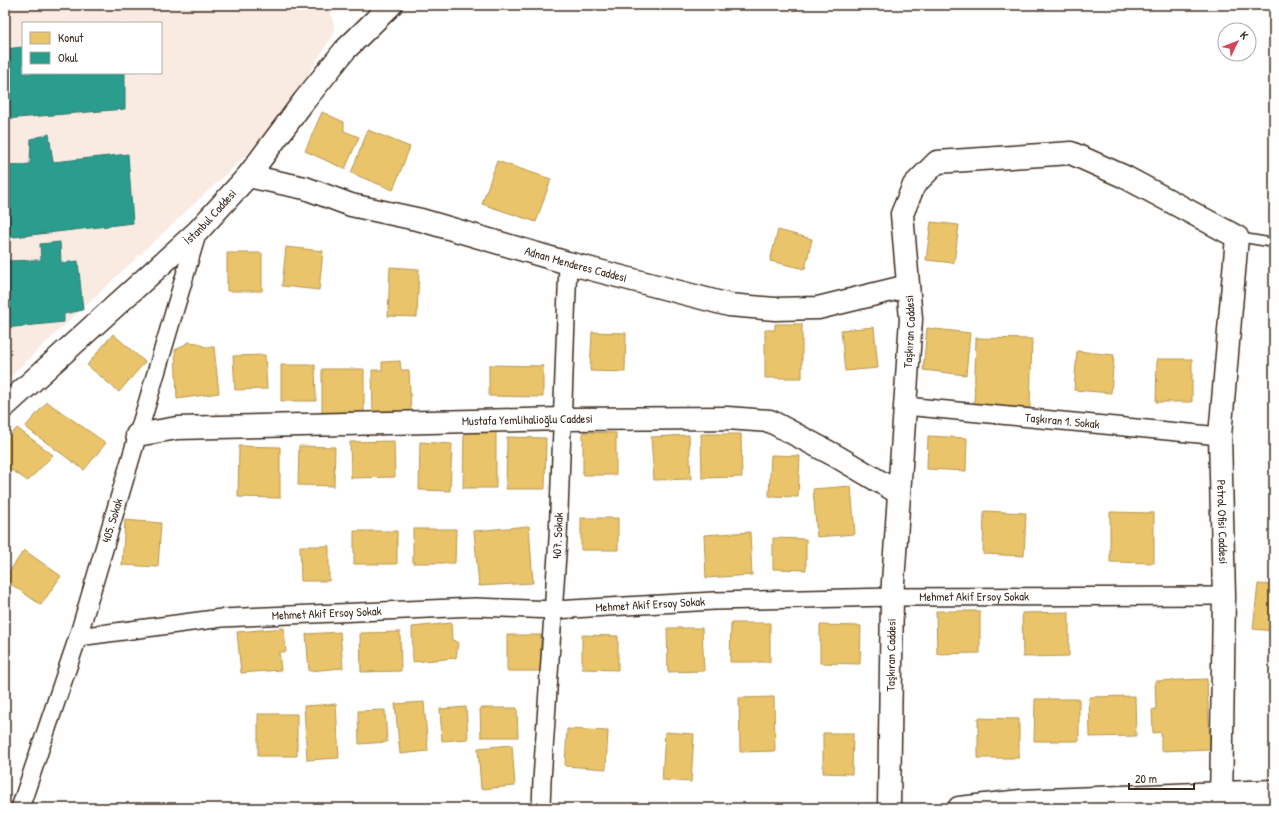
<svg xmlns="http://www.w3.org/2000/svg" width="1279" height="813" font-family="'Patrick Hand',sans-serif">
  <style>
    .built { fill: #f9eae2; fill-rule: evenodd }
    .homes { fill: #e9c46a; stroke: #b59653 }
    .schools { fill: #2a9d8f; stroke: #2f7a6d }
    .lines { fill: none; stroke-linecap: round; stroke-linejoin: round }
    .lane-casing { stroke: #3b2a1e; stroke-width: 11 }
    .street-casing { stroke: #3b2a1e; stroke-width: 20 }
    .secondary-casing { stroke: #3b2a1e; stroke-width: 25 }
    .lane { stroke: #fff; stroke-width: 8 }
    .street { stroke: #fff; stroke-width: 17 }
    .secondary { stroke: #fff; stroke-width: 22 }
    .labels { text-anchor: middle; stroke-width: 4; stroke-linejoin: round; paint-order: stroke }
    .street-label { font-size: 12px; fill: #3b2a1e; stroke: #fff }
  </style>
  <rect width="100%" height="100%" fill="#fff"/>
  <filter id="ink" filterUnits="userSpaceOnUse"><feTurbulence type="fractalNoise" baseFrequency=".025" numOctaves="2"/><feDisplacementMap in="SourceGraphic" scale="8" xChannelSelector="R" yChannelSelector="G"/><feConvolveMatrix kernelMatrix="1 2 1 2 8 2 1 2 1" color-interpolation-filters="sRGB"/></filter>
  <g filter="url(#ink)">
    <path class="built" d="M5,5H330L335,32L271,132L5,381ZM23,23H161V73H23Z"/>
    <path class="homes" d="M322,112L344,122V131L359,137L345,169L305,151Z
      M368,130L410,147L393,190L351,173Z
      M497,161L551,179L536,222L482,204Z
      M931,222L959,225L954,263L926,260Z
      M778,230L812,239L805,269L770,261Z
      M286,247L323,251L319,290L282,286Z
      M227,253H262V291H227Z
      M390,267L419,269L417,317L388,316Z
      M775,324H802V378H765V330H775Z
      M874,327L878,368L845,371L841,330Z
      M927,328L970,333L966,375L923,370Z
      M592,332L626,333L625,372L590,371Z
      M113,334L145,362L119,392L87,365Z
      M976,338L1032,339L1030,408L974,406Z
      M189,342L198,343L205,347H214L219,393L177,399L175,350Z
      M1077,351L1114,355L1111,393L1074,390Z
      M265,355L267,389L235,390L233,356Z
      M1157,359H1192V402H1156Z
      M400,361L401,370H409L411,413L373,414L372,370H382V362Z
      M281,365H315L316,401H281Z
      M489,365L543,366V397L489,396Z
      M322,369H364V415L322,414Z
      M47,402L106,443L84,470L25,427Z
      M17,428L53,455L28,481L5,466V441Z
      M464,431H496V488H463Z
      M583,432L616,433V475H583Z
      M701,434H741L742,477L702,478Z
      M689,435L691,479L654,480L651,437Z
      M928,436L967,438L966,471L927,469Z
      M507,437L546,438L545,489H506Z
      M394,441L395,477L351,478L350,442Z
      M420,442L452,444L450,491L419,490Z
      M239,446L280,447V498L238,497Z
      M299,446L335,447L334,486L298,485Z
      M771,455L800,456L798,497L769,496Z
      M851,486L855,534L817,537L813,489Z
      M984,511L1026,513L1024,556L983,554Z
      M1110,512L1154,513V563L1110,562Z
      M581,518H618V550H581Z
      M125,520L161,523L158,567L122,565Z
      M529,526L533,583L479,586L474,531Z
      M413,529H456L455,563H413Z
      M354,531H397V564H354Z
      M750,532L752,575L706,578L704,535Z
      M773,538L806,539V570L773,569Z
      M300,546H329V581H301Z
      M24,550L61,576L41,605L5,580V578Z
      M1258,584L1274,585V631L1253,629Z
      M936,611H980V653L937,654Z
      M1069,612V656L1023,657L1022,613Z
      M451,623L452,640L458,642L456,658L413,662L412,627Z
      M731,623H770V662H730Z
      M820,625L861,626L860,664L820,663Z
      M284,628L286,652H279L281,670L241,673L237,632Z
      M667,628H702L704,671L668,672Z
      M340,632L343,668L309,671L306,634Z
      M400,632L401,671L361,672L360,633Z
      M507,635H541V671H507Z
      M582,635L618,636V670L582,669Z
      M1207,679L1210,749L1161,751V732L1153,733L1152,710L1156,709L1155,681Z
      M1135,696L1136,736L1090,737L1089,697Z
      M774,697L775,751L740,752L739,698Z
      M1035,699H1079V741H1034Z
      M424,702L428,751L400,754L395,704Z
      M336,704L339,758L307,760L304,706Z
      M466,707L468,739L442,741L440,709Z
      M480,708H517L518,737H481Z
      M385,710L387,742L359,744L358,711Z
      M258,714H297V756H258Z
      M978,718L1019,719V758H978Z
      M567,729L608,731L606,769L565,766Z
      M665,732L694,734L691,782L662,780Z
      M823,733H853L852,774L823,773Z
      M512,745L515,786L481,789L478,748Z"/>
    <path class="schools" d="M23,47V73H125V109L5,119V49Z
      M49,134L53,162L128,154L133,223L5,238V166L30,164L31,139Z
      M60,242L61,263L78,261L83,310L64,314V322L5,328V261L41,260L40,244Z"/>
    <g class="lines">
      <g class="lane-casing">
        <path id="lane" d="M1238,237L1274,243"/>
      </g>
      <g class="street-casing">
        <g id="street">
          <path id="s1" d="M905,406L1220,436"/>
          <path id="s2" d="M78,637L222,618L475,607L554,610L714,601L892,597L1224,596"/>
          <path id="s3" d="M20,808L78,637L198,231"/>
          <path id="s4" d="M541,808L542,780L558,539L568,263"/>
        </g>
      </g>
      <g class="secondary-casing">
        <g id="secondary">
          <path id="s5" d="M248,176L305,188L351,205L421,220L568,263L729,305L775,309L818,308L908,286"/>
          <path id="s6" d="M5,406L198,231L248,176L304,101L345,50L391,5"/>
          <path id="s7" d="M137,435L177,428L563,419L727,418L770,421L836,456L899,493"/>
          <path id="s8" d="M889,808L892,597L911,319L902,214L914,185L937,162L1071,153L1125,177L1237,237L1220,436L1224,596L1221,808"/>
          <path d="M959,808L1021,801L1274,791"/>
        </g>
      </g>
      <use href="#lane" class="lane"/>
      <use href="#street" class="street"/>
      <use href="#secondary" class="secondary"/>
    </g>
  </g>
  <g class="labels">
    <g class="street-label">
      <text dy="4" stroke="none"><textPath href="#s6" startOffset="279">İstanbul Caddesi</textPath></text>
      <text dy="4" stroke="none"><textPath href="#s5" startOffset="340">Adnan Menderes Caddesi</textPath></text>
      <text dy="4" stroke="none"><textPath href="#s8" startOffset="477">Taşkıran Caddesi</textPath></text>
      <text dy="4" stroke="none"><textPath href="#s7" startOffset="391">Mustafa Yemlihalioğlu Caddesi</textPath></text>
      <text dy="4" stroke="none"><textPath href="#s1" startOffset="158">Taşkıran 1. Sokak</textPath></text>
      <text dy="4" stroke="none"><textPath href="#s3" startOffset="302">405. Sokak</textPath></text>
      <text dy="4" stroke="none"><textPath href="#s8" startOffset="1265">Petrol Ofisi Caddesi</textPath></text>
      <text dy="4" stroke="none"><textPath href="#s4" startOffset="273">407. Sokak</textPath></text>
      <text dy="4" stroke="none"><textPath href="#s2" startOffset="898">Mehmet Akif Ersoy Sokak</textPath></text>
      <text dy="4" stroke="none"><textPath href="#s2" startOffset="574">Mehmet Akif Ersoy Sokak</textPath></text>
      <text dy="4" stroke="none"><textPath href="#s2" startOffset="250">Mehmet Akif Ersoy Sokak</textPath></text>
      <text dy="4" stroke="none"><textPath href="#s8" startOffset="153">Taşkıran Caddesi</textPath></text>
    </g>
  </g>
  <rect width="1279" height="813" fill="none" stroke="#fff" stroke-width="20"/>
  <rect x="10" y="10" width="1259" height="793" fill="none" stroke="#3b2a1e" stroke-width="1.5" filter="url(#ink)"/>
  <rect x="22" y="22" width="140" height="52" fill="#ffffff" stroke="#b1aaa5"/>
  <rect x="30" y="32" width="20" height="12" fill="#e9c46a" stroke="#b1aaa5"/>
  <text x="58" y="42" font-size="12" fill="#3b2a1e">Konut</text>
  <rect x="30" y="52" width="20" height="12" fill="#2a9d8f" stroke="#b1aaa5"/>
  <text x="58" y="62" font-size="12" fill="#3b2a1e">Okul</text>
  <g transform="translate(1237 42) rotate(47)"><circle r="19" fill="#ffffff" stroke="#b1aaa5"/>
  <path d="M0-3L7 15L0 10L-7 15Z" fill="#d1495b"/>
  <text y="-6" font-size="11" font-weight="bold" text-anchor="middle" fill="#3b2a1e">K</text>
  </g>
  <path d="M1129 783v6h65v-6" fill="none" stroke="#3b2a1e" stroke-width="2"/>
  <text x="1135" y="783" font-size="12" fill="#3b2a1e" stroke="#ffffff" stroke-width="3" paint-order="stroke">20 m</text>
</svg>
